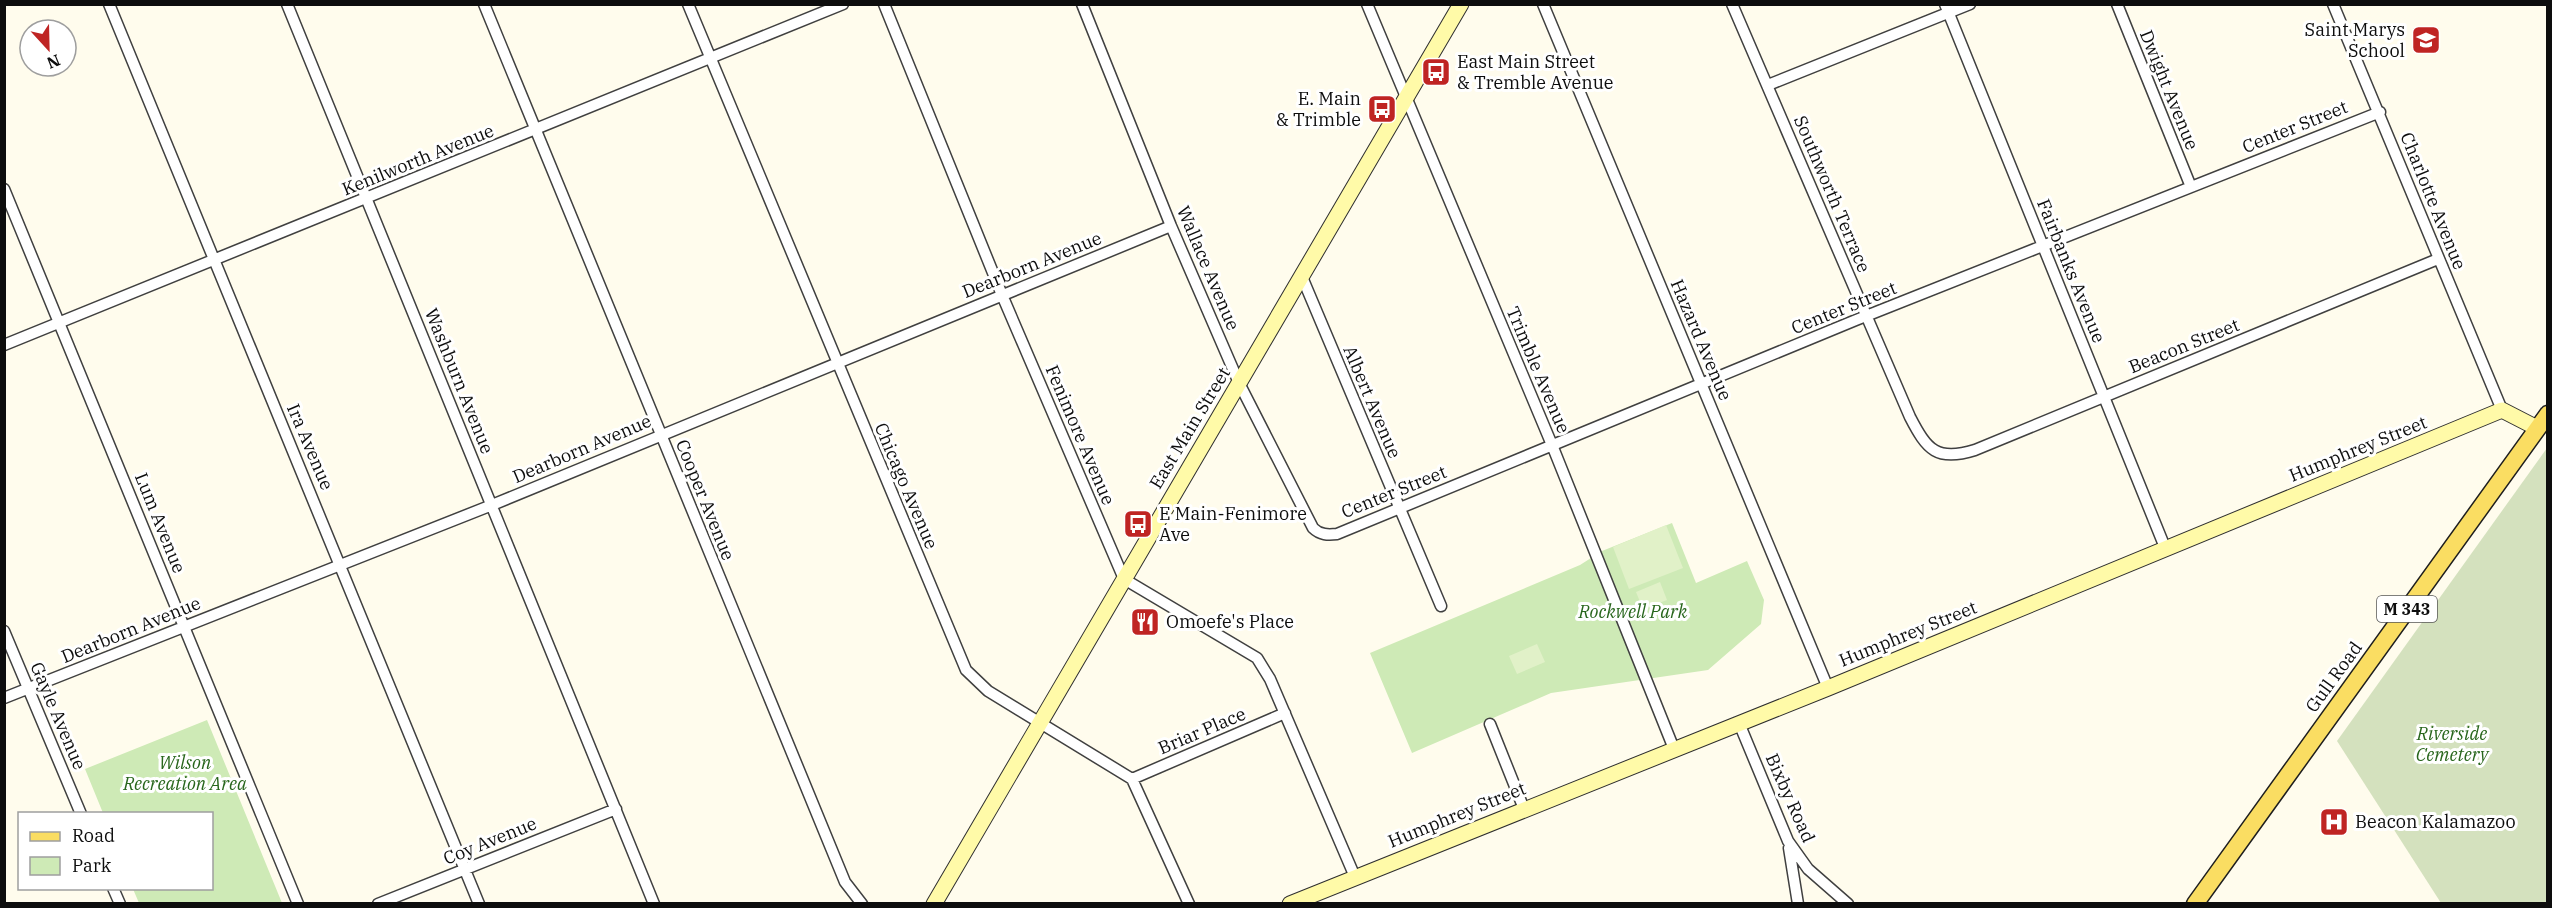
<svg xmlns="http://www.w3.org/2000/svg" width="2552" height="908" font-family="'IBM Plex Serif',serif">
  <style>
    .green { fill: #ceeab6 }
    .cemetery { fill: #d4e1be }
    .pitch { fill: #e1f1c8 }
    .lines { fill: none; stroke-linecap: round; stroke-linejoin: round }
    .street-casing { stroke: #404040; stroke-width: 13 }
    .secondary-casing { stroke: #2f2f2f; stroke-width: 17 }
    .primary-casing { stroke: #1e1e1e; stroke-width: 19 }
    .street { stroke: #fff; stroke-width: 10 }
    .secondary { stroke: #fffaa8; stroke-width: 15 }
    .primary { stroke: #fadd62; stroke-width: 16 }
    .labels { text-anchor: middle; stroke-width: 6; stroke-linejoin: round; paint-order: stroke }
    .shield { fill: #fff; stroke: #565656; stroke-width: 1.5 }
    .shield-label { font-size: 16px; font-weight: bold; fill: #0d0d0d }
    .poi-label { font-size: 18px; fill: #0d0d0d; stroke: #fff; text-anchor: start }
    .street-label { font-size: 18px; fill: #0d0d0d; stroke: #fff }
    .park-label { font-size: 18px; font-style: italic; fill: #28661c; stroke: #fff }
  </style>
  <rect width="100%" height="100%" fill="#fffced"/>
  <path class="green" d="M1672,523L1696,583L1747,561L1764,600L1761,624L1708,670L1551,693L1412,753L1370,653L1580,565L1602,551Z
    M207,720L282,903H139L133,889L212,888V814L103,813L85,769Z"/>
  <path class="cemetery" d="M2547,448V903H2441L2337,741Z"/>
  <path class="pitch" d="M1666,525L1683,568L1629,589L1613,547Z
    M1660,582L1667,600L1643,609L1636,592Z
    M1537,644L1545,662L1517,674L1509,656Z"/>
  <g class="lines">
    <g class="street-casing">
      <path id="street" d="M109,4L479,904
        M287,4L654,904
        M484,4L845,882L862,904
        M688,4L966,670L988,691L1132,779L1189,904
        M884,4L1002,295L1124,579L1257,658L1270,679L1355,877
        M1082,4L1171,226L1239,383L1313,528C1320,535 1328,535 1337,534L1856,320L2380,112
        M1367,4L1552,445L1674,749
        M1543,4L1828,688
        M1732,4L1910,417C1927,450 1937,462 1975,450L2438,259
        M1945,4L2166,550
        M2117,4L2191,187
        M2333,4L2502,410
        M1768,85L1970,4
        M4,189L298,904
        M1302,277L1441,606
        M4,345L843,4
        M4,631L81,814
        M4,698L492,505L1171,226
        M1739,723L1788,841L1808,869L1848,904
        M1490,724L1524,809
        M1132,779L1285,713
        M1789,848L1798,904
        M113,888L120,904
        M378,904L616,809"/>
    </g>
    <g class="secondary-casing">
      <path id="secondary" d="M934,904L1461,4
        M1290,904L1828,688L2502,410L2537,428"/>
    </g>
    <g class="primary-casing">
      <path id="primary" d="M2195,904L2548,414"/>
    </g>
    <use href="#street" class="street"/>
    <use href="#secondary" class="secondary"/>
    <use href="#primary" class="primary"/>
  </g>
  <defs>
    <g id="school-square" transform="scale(1.5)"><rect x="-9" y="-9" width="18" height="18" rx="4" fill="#bf2423" stroke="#fff"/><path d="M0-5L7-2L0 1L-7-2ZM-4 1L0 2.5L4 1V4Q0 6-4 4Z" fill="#fff"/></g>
    <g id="bus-square" transform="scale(1.5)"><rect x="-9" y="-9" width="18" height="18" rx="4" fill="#bf2423" stroke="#fff"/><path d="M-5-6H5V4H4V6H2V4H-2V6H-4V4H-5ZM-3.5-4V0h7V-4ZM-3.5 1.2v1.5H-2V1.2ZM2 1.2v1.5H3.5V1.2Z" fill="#fff"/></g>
    <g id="restaurant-square" transform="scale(1.5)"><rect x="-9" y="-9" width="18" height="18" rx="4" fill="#bf2423" stroke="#fff"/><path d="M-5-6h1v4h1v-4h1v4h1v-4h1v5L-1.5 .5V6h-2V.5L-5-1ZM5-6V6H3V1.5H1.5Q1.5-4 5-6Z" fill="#fff"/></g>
    <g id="hospital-square" transform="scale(1.5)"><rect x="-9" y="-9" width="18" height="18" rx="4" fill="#bf2423" stroke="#fff"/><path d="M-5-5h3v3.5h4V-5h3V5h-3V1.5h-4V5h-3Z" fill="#fff"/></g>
  </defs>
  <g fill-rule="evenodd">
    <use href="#school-square" x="2426" y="40"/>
    <use href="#bus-square" x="1436" y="72"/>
    <use href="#bus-square" x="1382" y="109"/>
    <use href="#bus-square" x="1138" y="524"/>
    <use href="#restaurant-square" x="1145" y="622"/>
    <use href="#hospital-square" x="2334" y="822"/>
  </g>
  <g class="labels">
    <rect class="shield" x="2377" y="596" width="60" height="26" rx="4.5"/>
    <g class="shield-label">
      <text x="2407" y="615">M 343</text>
    </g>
    <g class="poi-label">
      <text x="2405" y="36" text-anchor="end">Saint Marys<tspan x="2405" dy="21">School</tspan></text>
      <text x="1457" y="68">East Main Street<tspan x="1457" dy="21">&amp; Tremble Avenue</tspan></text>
      <text x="1361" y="105" text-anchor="end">E. Main<tspan x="1361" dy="21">&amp; Trimble</tspan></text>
      <text x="1159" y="520">E Main-Fenimore<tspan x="1159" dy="21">Ave</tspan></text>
      <text x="1166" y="628">Omoefe's Place</text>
      <text x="2355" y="828">Beacon Kalamazoo</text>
    </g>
    <g class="street-label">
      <text transform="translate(2169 90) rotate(68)" y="6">Dwight Avenue</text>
      <text transform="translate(2295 127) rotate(-22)" y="6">Center Street</text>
      <text transform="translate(418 160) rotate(-22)" y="6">Kenilworth Avenue</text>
      <text transform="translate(1832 194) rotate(67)" y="6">Southworth Terrace</text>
      <text transform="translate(2433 201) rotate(68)" y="6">Charlotte Avenue</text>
      <text transform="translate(1032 265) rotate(-22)" y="6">Dearborn Avenue</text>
      <text transform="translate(1208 268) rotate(67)" y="6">Wallace Avenue</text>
      <text transform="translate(2071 271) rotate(68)" y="6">Fairbanks Avenue</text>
      <text transform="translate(1844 308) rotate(-22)" y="6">Center Street</text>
      <text transform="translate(1701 340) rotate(67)" y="6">Hazard Avenue</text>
      <text transform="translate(2184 346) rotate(-22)" y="6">Beacon Street</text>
      <text transform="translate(1538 370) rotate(67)" y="6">Trimble Avenue</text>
      <text transform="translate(459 381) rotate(68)" y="6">Washburn Avenue</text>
      <text transform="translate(1372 402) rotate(67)" y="6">Albert Avenue</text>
      <text transform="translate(1190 428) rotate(-59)" y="6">East Main Street</text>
      <text transform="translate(1080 435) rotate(67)" y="6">Fenimore Avenue</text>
      <text transform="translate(310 447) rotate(67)" y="6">Ira Avenue</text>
      <text transform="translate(582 449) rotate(-23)" y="6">Dearborn Avenue</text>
      <text transform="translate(2358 449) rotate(-22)" y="6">Humphrey Street</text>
      <text transform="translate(906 486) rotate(67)" y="6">Chicago Avenue</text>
      <text transform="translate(1394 492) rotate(-22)" y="6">Center Street</text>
      <text transform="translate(705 500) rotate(68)" y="6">Cooper Avenue</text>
      <text transform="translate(160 523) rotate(68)" y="6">Lum Avenue</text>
      <text transform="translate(131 630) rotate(-22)" y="6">Dearborn Avenue</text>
      <text transform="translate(1908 634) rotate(-22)" y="6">Humphrey Street</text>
      <text transform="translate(2334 677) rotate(-54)" y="6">Gull Road</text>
      <text transform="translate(58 716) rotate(67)" y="6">Gayle Avenue</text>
      <text transform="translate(1202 731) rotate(-23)" y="6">Briar Place</text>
      <text transform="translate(1790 798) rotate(66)" y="6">Bixby Road</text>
      <text transform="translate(1457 815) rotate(-22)" y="6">Humphrey Street</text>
      <text transform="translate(490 841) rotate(-22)" y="6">Coy Avenue</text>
    </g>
    <g class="park-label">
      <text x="1633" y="618">Rockwell Park</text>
      <text x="2452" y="740">Riverside<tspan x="2452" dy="21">Cemetery</tspan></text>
      <text x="185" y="769">Wilson<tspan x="185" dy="21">Recreation Area</tspan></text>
    </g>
  </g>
  <rect width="2552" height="908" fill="none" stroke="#0d0d0d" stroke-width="12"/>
  <rect x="18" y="812" width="195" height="78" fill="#ffffff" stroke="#9e9e9e" stroke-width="1.5"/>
  <rect x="30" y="832" width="30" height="9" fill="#fadd62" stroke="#9e9e9e" stroke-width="1.5"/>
  <text x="72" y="842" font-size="18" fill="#0d0d0d">Road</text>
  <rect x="30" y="857" width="30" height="18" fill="#ceeab6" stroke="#9e9e9e" stroke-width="1.5"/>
  <text x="72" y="872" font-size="18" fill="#0d0d0d">Park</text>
  <g transform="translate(48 48) rotate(158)"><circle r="28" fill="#ffffff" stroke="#9e9e9e" stroke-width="1.5"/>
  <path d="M0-4.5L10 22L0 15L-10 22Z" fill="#bf2423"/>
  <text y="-9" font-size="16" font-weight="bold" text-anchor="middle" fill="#0d0d0d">N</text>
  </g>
</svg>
